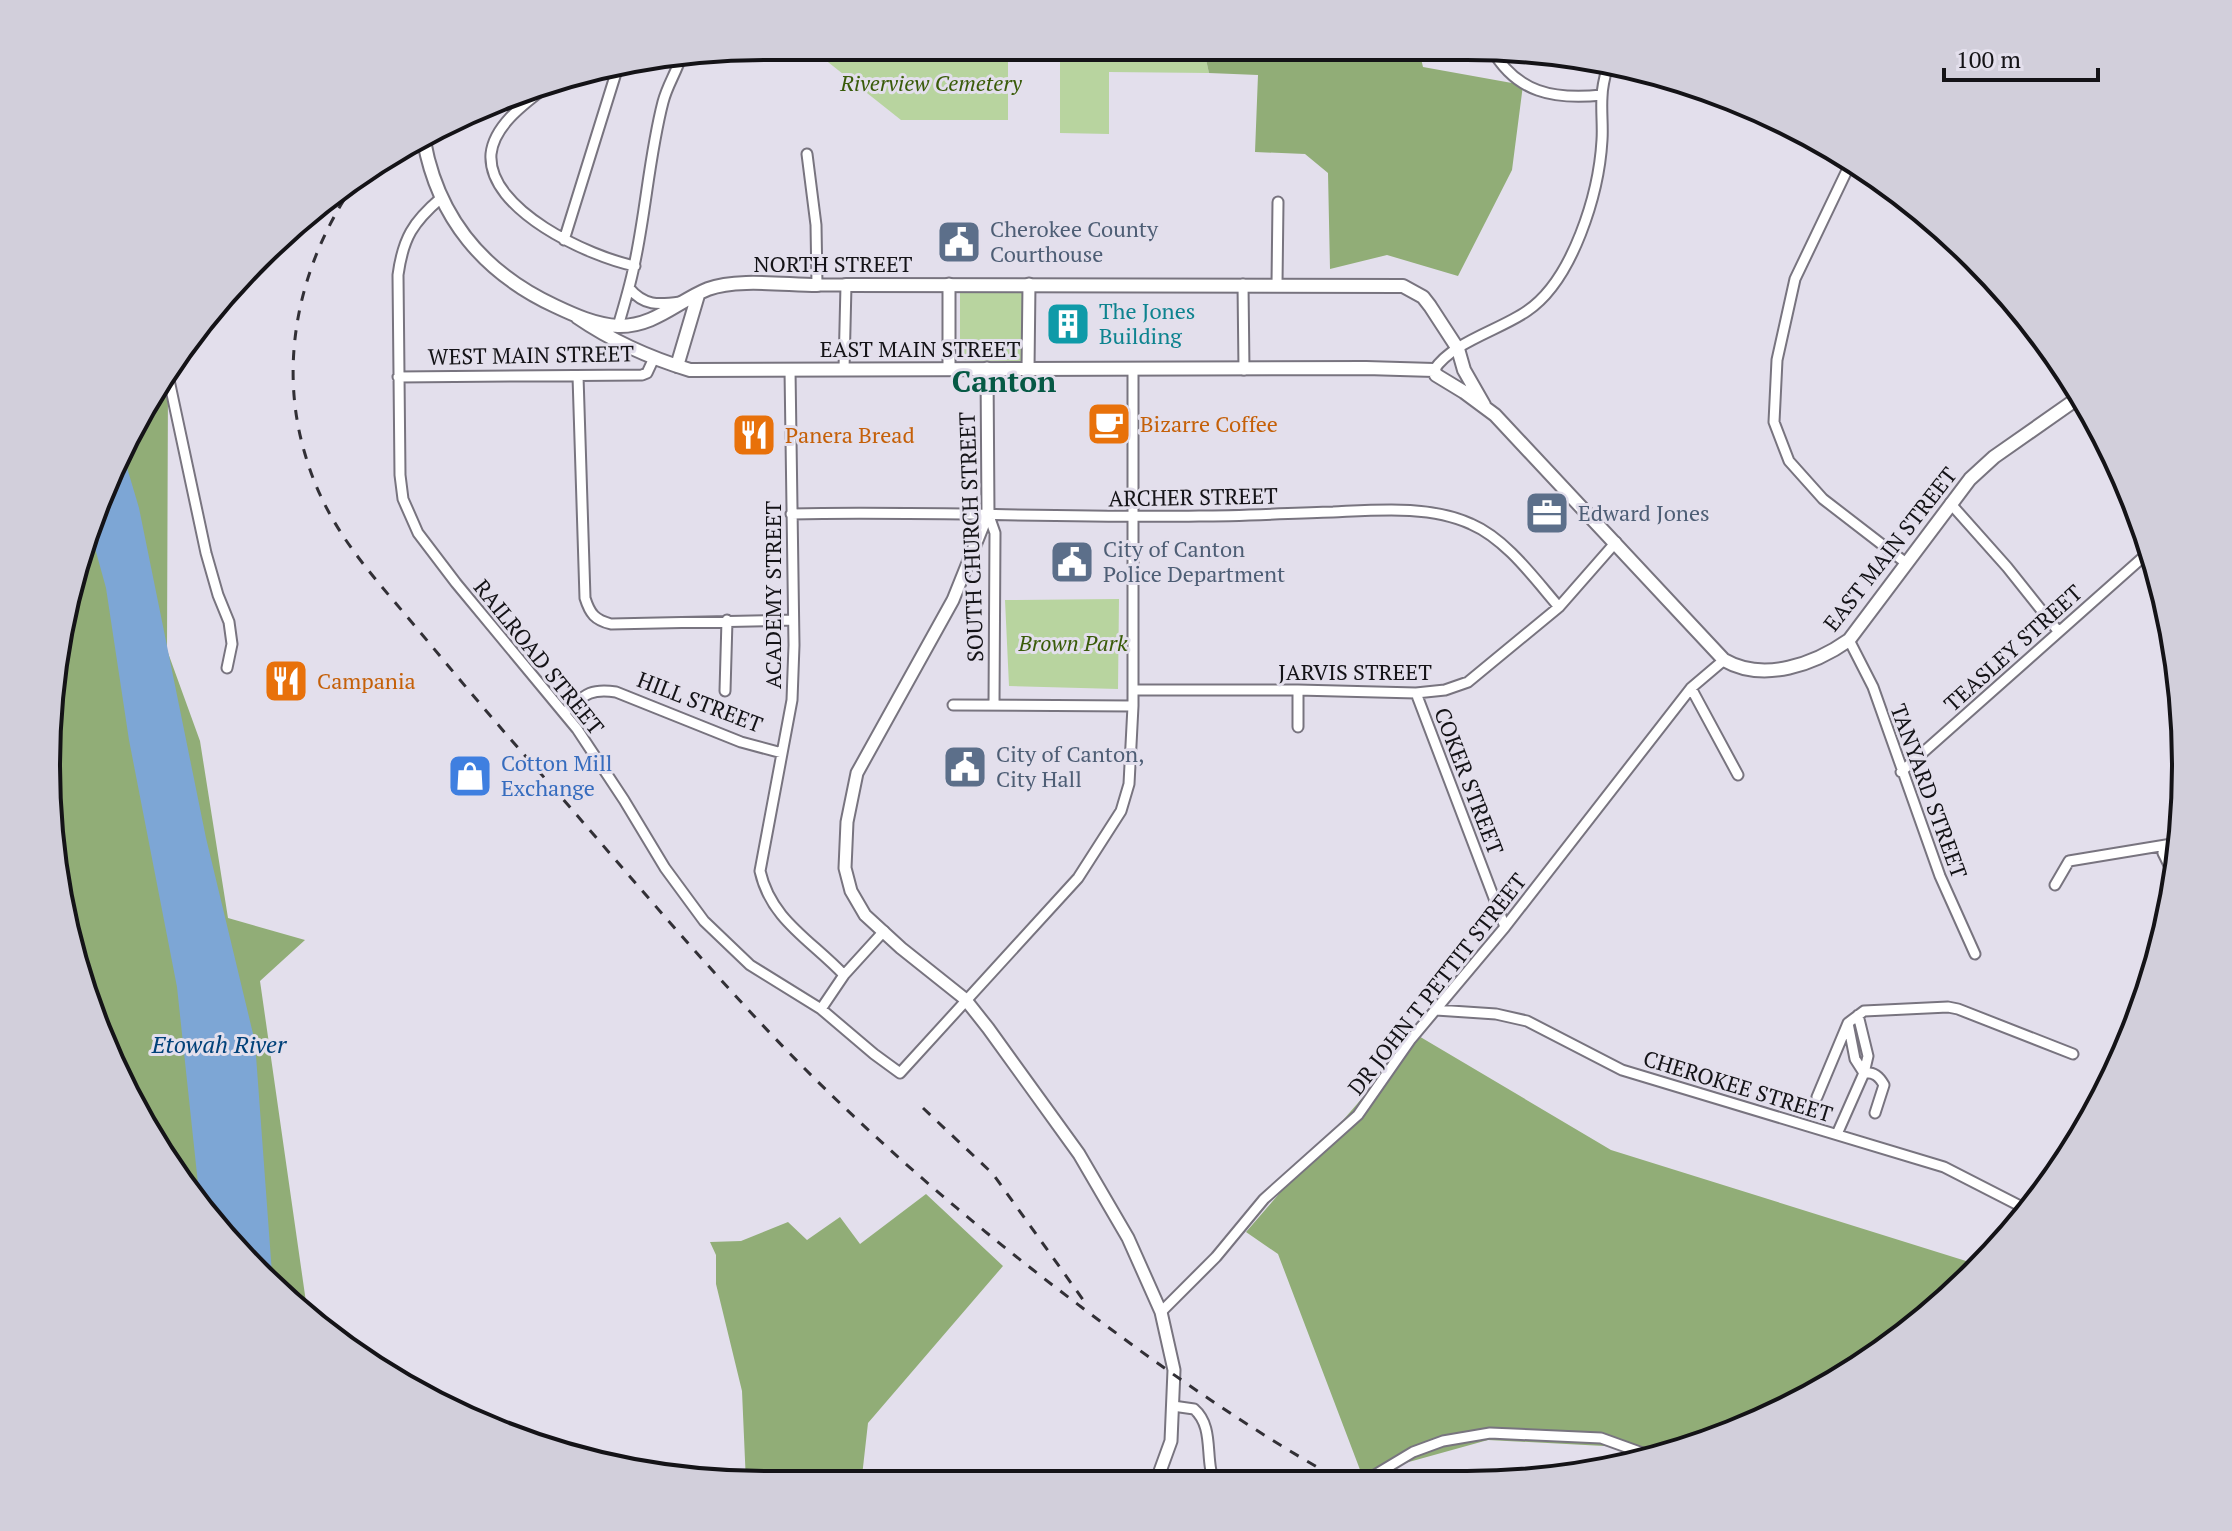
<svg xmlns="http://www.w3.org/2000/svg" width="2232" height="1531" font-family="'PT Serif',serif">
  <style>
    .green { fill: #b8d49f }
    .forest { fill: #91ad77 }
    .water { fill: #7da6d5 }
    .lines { fill: none; stroke-linecap: round; stroke-linejoin: round }
    .minor-casing { stroke: #78747f; stroke-width: 13 }
    .tertiary-casing { stroke: #78747f; stroke-width: 15 }
    .secondary-casing { stroke: #78747f; stroke-width: 16 }
    .minor { stroke: #fff; stroke-width: 9 }
    .tertiary { stroke: #fff; stroke-width: 11 }
    .secondary { stroke: #fff; stroke-width: 12 }
    .rail { stroke: #323036; stroke-width: 3; stroke-dasharray: 10 10; stroke-linecap: butt }
    .labels { text-anchor: middle; stroke-width: 6; stroke-linejoin: round; paint-order: stroke }
    .park-label { font-size: 22px; font-style: italic; fill: #395b09; stroke: #e3dfec }
    .service-label { font-size: 22px; fill: #4e5e75; stroke: #e3dfec; text-anchor: start }
    .street-label { font-size: 22px; fill: #141317; stroke: #e3dfec }
    .culture-label { font-size: 22px; fill: #0d838f; stroke: #e3dfec; text-anchor: start }
    .food-label { font-size: 22px; fill: #c56008; stroke: #e3dfec; text-anchor: start }
    .shop-label { font-size: 22px; fill: #366cbe; stroke: #e3dfec; text-anchor: start }
    .water-label { font-size: 24px; font-style: italic; fill: #004179; stroke: #e3dfec }
    .district-label { font-size: 30px; font-weight: bold; fill: #065945; stroke: #e3dfec }
    .rim { fill: none; stroke: #141317; stroke-width: 4 }
  </style>
  <rect width="100%" height="100%" fill="#e3dfec"/>
  <path class="green" d="M1008,46V120H901L809,47Z
    M1043,46H1203L1209,73L1109,72V134L1060,133V47Z
    M960,291H1023L1022,361L960,360Z
    M1119,599L1118,689L1009,686L1005,600Z"/>
  <path class="forest" d="M1203,46H1418L1423,67L1523,85L1512,170L1458,276L1387,255L1330,269L1328,173L1305,154L1255,152L1258,75L1209,73Z
    M168,382L167,650L200,741L228,918L305,940L260,981L308,1316L256,1274L120,1084L60,905L52,672L101,490Z
    M1417,1035L1611,1150L1982,1266L1975,1275L1785,1411L1643,1459L1623,1447L1488,1440L1362,1475L1278,1254L1246,1232Z
    M926,1194L1003,1266L868,1423L861,1485L746,1483L742,1391L716,1284V1255L710,1242L741,1241L788,1222L807,1240L840,1217L860,1244Z"/>
  <path class="water" d="M123,454L139,508L206,838L255,1042L273,1287L256,1274L199,1193L177,987L129,740L106,588L90,530L101,490Z"/>
  <g class="lines">
    <g class="minor-casing">
      <path id="minor" d="M1491,48C1516,93 1554,100 1602,95
        M550,84C528,101 494,124 491,154C487,210 590,257 635,266
        M807,154L816,225L817,285
        M1851,162L1795,279L1777,360L1774,422L1789,461L1823,499L1906,563
        M441,198C413,222 403,238 398,275L400,475L403,499L418,533L456,583L577,729L624,800L665,868L704,921L750,965L821,1009L874,1054L900,1073L1078,878L1121,811L1129,784L1133,706V369
        M564,240L616,73L620,65
        M1243,284L1244,370
        M1277,284L1278,202
        M629,288C644,306 658,305 680,302
        M618,326C624,306 630,286 634,266C646,212 649,156 663,102C667,86 676,73 681,57
        M844,369L846,285
        M790,370L794,645L792,700L760,871C771,920 811,940 844,975
        M1434,370C1452,342 1500,330 1527,311C1573,280 1599,193 1602,140C1603,126 1601,111 1602,97C1602,85 1606,72 1609,61
        M578,376L585,598C590,614 595,620 611,624L793,620
        M398,377L642,375L647,373L654,358
        M169,380L206,553L218,595L229,622L232,644L227,668
        M1950,503L2007,567L2058,631
        M988,513L995,533L994,704
        M791,514C927,511 1063,518 1199,516C1244,516 1288,513 1333,512C1377,510 1430,505 1471,524C1506,539 1534,578 1559,607
        M1849,640L1873,687L1940,876L1975,954
        M1691,688L1738,775
        M1133,690H1298L1416,693L1445,690L1468,682L1559,607L1616,542
        M1298,690V727
        M725,691L727,620
        M1416,693L1505,927
        M953,705L1133,706
        M564,713C584,696 588,688 616,692L741,742L782,753
        M1901,772L2150,551
        M2174,842L2163,853L2175,877
        M2055,885L2069,861L2178,843
        M821,1009L844,975L884,931
        M1436,1010L1496,1014L1527,1021L1622,1070L1944,1167L2028,1210
        M1848,1023L1864,1011L1948,1007L1958,1009L2073,1054
        M1848,1023L1855,1059L1864,1073
        M1864,1073C1874,1072 1879,1076 1884,1085L1875,1113
        M1817,1097L1848,1023
        M1837,1134L1864,1073L1868,1056L1858,1015
        M1161,1312L1216,1257L1264,1199L1358,1115L1411,1039L1505,927L1691,688L1724,660
        M1173,1406L1194,1409C1216,1428 1203,1462 1216,1485
        M1358,1485L1413,1452L1443,1441L1490,1433L1601,1438L1651,1456"/>
    </g>
    <g class="tertiary-casing">
      <path id="tertiary" d="M949,284V369
        M817,285H846
        M987,368L988,513L953,600L857,773L847,822L845,868L851,891L865,915L901,948L965,999L988,1028L1079,1154L1128,1238L1161,1312L1174,1370L1171,1441L1155,1485
        M1028,369L1029,284"/>
    </g>
    <g class="secondary-casing">
      <path id="secondary" d="M424,141C438,218 484,273 555,306C574,315 596,325 618,326C654,327 678,301 708,289C737,278 786,285 817,285
        M846,285L1403,286L1423,297L1430,306L1458,349L1464,370L1484,405
        M577,317C612,341 650,358 690,370L1366,368L1434,370L1436,375L1464,392L1495,415L1724,660C1764,683 1815,664 1849,640L1970,479L1994,457L2081,396
        M677,366L698,295"/>
    </g>
    <use href="#minor" class="minor"/>
    <use href="#tertiary" class="tertiary"/>
    <use href="#secondary" class="secondary"/>
    <path class="rail" d="M367,167C304,247 275,354 305,454C326,527 368,570 415,626C450,668 484,709 520,750C603,844 683,941 770,1033C865,1133 970,1223 1080,1306C1166,1371 1254,1433 1349,1485
      M923,1108L993,1174L1084,1301"/>
  </g>
  <defs>
    <g id="civic-square" transform="scale(2.3)"><rect x="-9" y="-9" width="18" height="18" rx="4" fill="#5c6f8a" stroke="#e3dfec"/><path d="M-.6-6.5H3V-4.5H.6V-3L4-1V1h2V6H-6V1h2V-1L-.6-3ZM-1.2 2.5V6h2.4V2.5Z" fill="#fff"/></g>
    <g id="building-square" transform="scale(2.3)"><rect x="-9" y="-9" width="18" height="18" rx="4" fill="#0f9aa8" stroke="#e3dfec"/><path d="M-4-6H4V6H1V3H-1V6H-4ZM-2.5-4.3h1.7v1.8h-1.7ZM.8-4.3h1.7v1.8H.8ZM-2.5-1h1.7V.8h-1.7ZM.8-1h1.7V.8H.8Z" fill="#fff"/></g>
    <g id="cafe-square" transform="scale(2.3)"><rect x="-9" y="-9" width="18" height="18" rx="4" fill="#e8710a" stroke="#e3dfec"/><path d="M-5.5-4.5H6V0H3Q3 3.5 0 3.5H-2.5Q-5.5 3.5-5.5 0ZM3-3.2v2h1.7v-2ZM-6 4.5H4V6H-6Z" fill="#fff"/></g>
    <g id="restaurant-square" transform="scale(2.3)"><rect x="-9" y="-9" width="18" height="18" rx="4" fill="#e8710a" stroke="#e3dfec"/><path d="M-5-6h1v4h1v-4h1v4h1v-4h1v5L-1.5 .5V6h-2V.5L-5-1ZM5-6V6H3V1.5H1.5Q1.5-4 5-6Z" fill="#fff"/></g>
    <g id="office-square" transform="scale(2.3)"><rect x="-9" y="-9" width="18" height="18" rx="4" fill="#5c6f8a" stroke="#e3dfec"/><path d="M-6-3h4V-5.5h4V-3h4V5H-6ZM-1-4.5V-3h2v-1.5ZM-6 0V1H6V0Z" fill="#fff"/></g>
    <g id="shop-square" transform="scale(2.3)"><rect x="-9" y="-9" width="18" height="18" rx="4" fill="#3f7fe0" stroke="#e3dfec"/><path d="M-5-2.5h2.3a2.7 3.5 0 0 1 5.4 0H5L5.5 6h-11ZM-1.5-2.5h3a1.5 2.3 0 0 0-3 0Z" fill="#fff"/></g>
  </defs>
  <g fill-rule="evenodd">
    <use href="#civic-square" x="959" y="242"/>
    <use href="#building-square" x="1068" y="324"/>
    <use href="#cafe-square" x="1109" y="424"/>
    <use href="#restaurant-square" x="754" y="435"/>
    <use href="#office-square" x="1547" y="513"/>
    <use href="#civic-square" x="1072" y="562"/>
    <use href="#restaurant-square" x="286" y="681"/>
    <use href="#civic-square" x="965" y="767"/>
    <use href="#shop-square" x="470" y="776"/>
  </g>
  <g class="labels">
    <g class="park-label">
      <text x="931" y="91">Riverview Cemetery</text>
      <text x="1073" y="651">Brown Park</text>
    </g>
    <g class="service-label">
      <text x="990" y="237">Cherokee County<tspan x="990" dy="25">Courthouse</tspan></text>
      <text x="1578" y="521">Edward Jones</text>
      <text x="1103" y="557">City of Canton<tspan x="1103" dy="25">Police Department</tspan></text>
      <text x="996" y="762">City of Canton,<tspan x="996" dy="25">City Hall</tspan></text>
    </g>
    <g class="street-label">
      <text x="833" y="272">NORTH STREET</text>
      <text x="920" y="357">EAST MAIN STREET</text>
      <text transform="translate(531 355) rotate(-1)" y="8">WEST MAIN STREET</text>
      <text transform="translate(1193 497) rotate(-1)" y="8">ARCHER STREET</text>
      <text transform="translate(971 537) rotate(-92)" y="8">SOUTH CHURCH STREET</text>
      <text transform="translate(1890 549) rotate(-52)" y="8">EAST MAIN STREET</text>
      <text transform="translate(773 595) rotate(-90)" y="8">ACADEMY STREET</text>
      <text transform="translate(2013 648) rotate(-42)" y="8">TEASLEY STREET</text>
      <text transform="translate(539 657) rotate(51)" y="8">RAILROAD STREET</text>
      <text x="1355" y="680">JARVIS STREET</text>
      <text transform="translate(700 702) rotate(21)" y="8">HILL STREET</text>
      <text transform="translate(1469 781) rotate(69)" y="8">COKER STREET</text>
      <text transform="translate(1929 791) rotate(70)" y="8">TANYARD STREET</text>
      <text transform="translate(1437 984) rotate(-52)" y="8">DR JOHN T PETTIT STREET</text>
      <text transform="translate(1738 1086) rotate(17)" y="8">CHEROKEE STREET</text>
    </g>
    <g class="culture-label">
      <text x="1099" y="319">The Jones<tspan x="1099" dy="25">Building</tspan></text>
    </g>
    <g class="food-label">
      <text x="1140" y="432">Bizarre Coffee</text>
      <text x="785" y="443">Panera Bread</text>
      <text x="317" y="689">Campania</text>
    </g>
    <g class="shop-label">
      <text x="501" y="771">Cotton Mill<tspan x="501" dy="25">Exchange</tspan></text>
    </g>
    <g class="water-label">
      <text x="219" y="1053">Etowah River</text>
    </g>
    <g class="district-label">
      <text x="1004" y="392">Canton</text>
    </g>
  </g>
  <path d="M0 0H2232V1531H0ZM765 60H1467A705 705 0 0 1 2172 765V766A705 705 0 0 1 1467 1471H765A705 705 0 0 1 60 766V765A705 705 0 0 1 765 60Z" fill="#d2cfdb" fill-rule="evenodd"/>
  <path class="rim" d="M765 60H1467A705 705 0 0 1 2172 765V766A705 705 0 0 1 1467 1471H765A705 705 0 0 1 60 766V765A705 705 0 0 1 765 60Z"/>
  <path d="M1944 68v12h154v-12" fill="none" stroke="#141317" stroke-width="4"/>
  <text x="1956" y="68" font-size="24" fill="#141317" stroke="#e3dfec" stroke-width="6" paint-order="stroke">100 m</text>
</svg>
